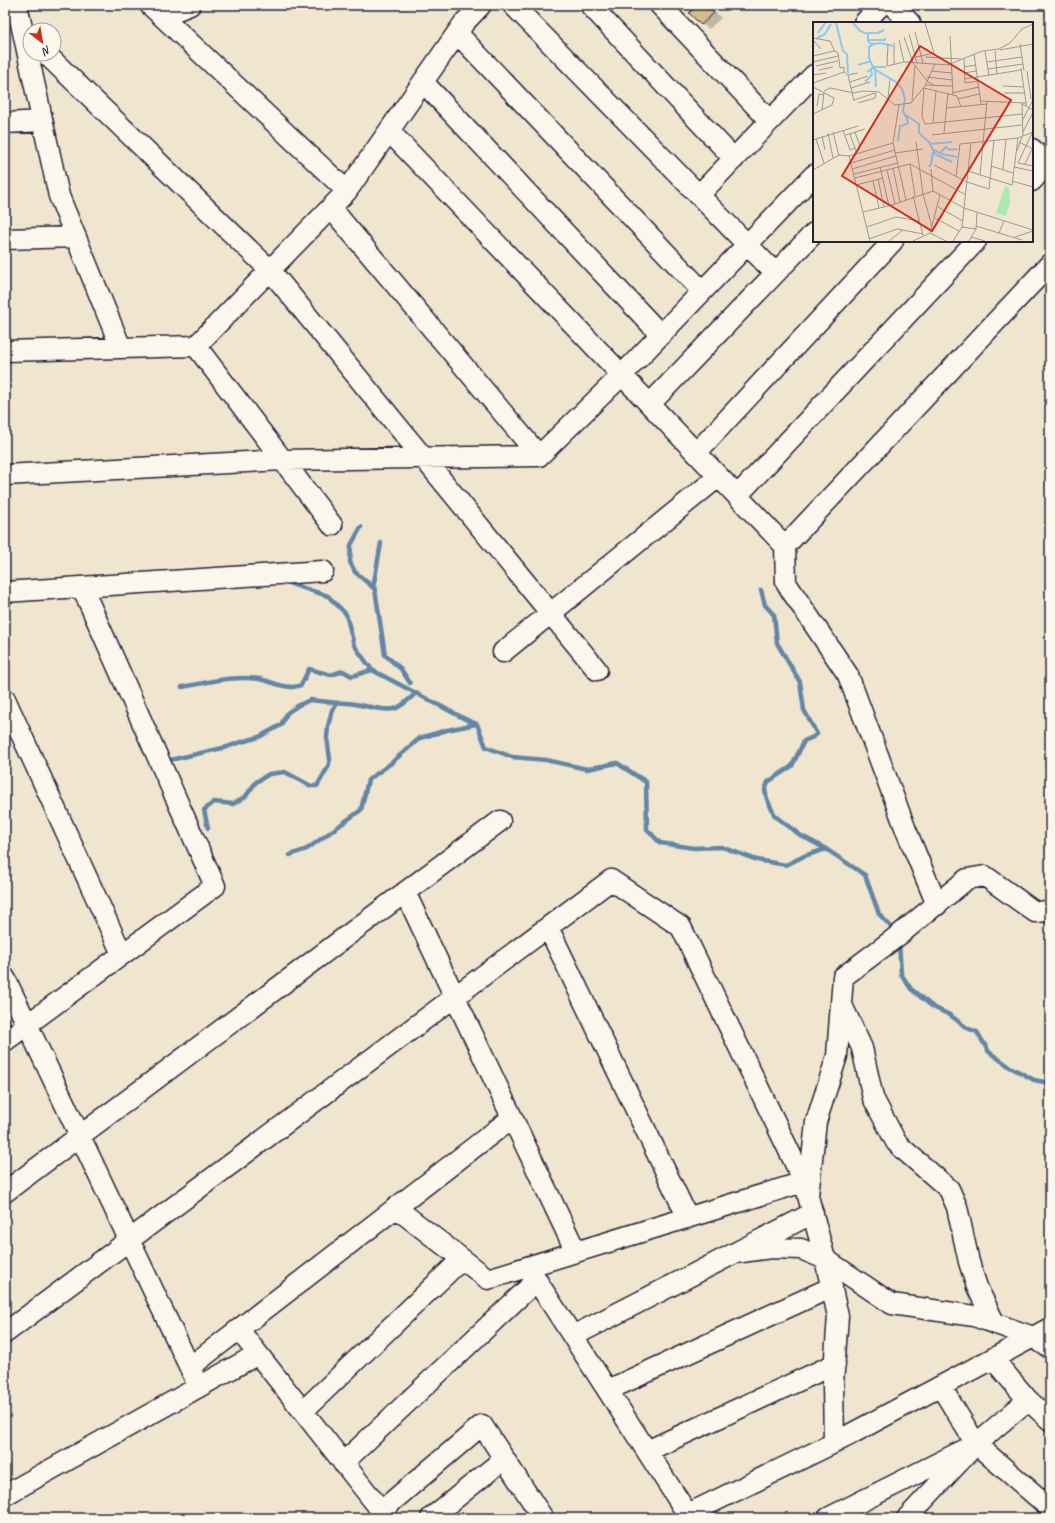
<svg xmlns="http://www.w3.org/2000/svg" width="1055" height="1523" font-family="Caveat,sans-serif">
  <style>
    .shadow { fill: #0003 }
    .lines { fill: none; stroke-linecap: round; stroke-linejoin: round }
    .stream { stroke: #6286a6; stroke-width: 4.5 }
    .building { fill: #d8ba8c; stroke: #22223b }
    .minor-casing { stroke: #22223b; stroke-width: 23 }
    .minor { stroke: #fbf7ec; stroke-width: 20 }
    .inset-river { fill: none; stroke: #8dc9ed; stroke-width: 2 }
    .inset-road { fill: none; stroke: #9e9794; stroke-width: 1 }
    .view { fill: #c8321e; fill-opacity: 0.15; stroke: #c8321e; stroke-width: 2 }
    .inset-edge { fill: none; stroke: #22223b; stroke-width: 2 }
  </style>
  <rect width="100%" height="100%" fill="#f0e5cf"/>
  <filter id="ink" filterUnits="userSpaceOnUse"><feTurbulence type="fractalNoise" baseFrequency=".025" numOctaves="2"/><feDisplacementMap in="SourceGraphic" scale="8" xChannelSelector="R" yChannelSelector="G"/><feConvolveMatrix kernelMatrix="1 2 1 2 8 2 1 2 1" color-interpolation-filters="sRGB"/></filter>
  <g filter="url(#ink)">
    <path class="shadow" d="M699,5H708L721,18L709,29L701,24Z"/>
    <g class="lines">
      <path class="stream" d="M361,527L351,545L350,562L355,572L375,589L385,655L401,669L410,683
        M291,584L328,596L346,614L354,645L372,670
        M373,588L381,543
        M761,590L765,605L774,615L777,643L800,682L804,710L817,734L813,737L804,741L792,766L768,782L765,790L767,799L775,816L800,835L826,849L865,875L879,914L896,932
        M182,687C206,683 234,675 259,679C272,681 288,691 301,685L309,669L331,675L343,671L352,676L372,670L467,720L477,724L486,747L512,757L546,760L587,769L617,763L646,782L647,829L660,843L694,848L722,847L757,860L786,865L804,856L826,849
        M170,760L227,747L238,743L259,737L281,725L287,713L299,705L310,700L338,703
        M208,828L204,810L214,802L233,804L246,796L256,782L269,774L285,772L311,786H317L328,767L330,759L327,738L328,726L332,710L338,703C356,701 378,712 394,709C402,707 410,698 416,693
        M290,855L307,849L361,810L368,780L390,764L420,738L447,730L476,724
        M899,942L901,974L911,989L933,1007L950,1015L967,1028L977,1032L989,1052L1010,1067L1034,1080L1050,1083"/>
    </g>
    <path class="building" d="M697,5H706L714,13L701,25L689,13Z"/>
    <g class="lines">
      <g class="minor-casing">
        <path id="minor" d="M17,5L59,196L121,348
          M150,5L347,191
          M513,5L775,273
          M590,5L734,159
          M660,5L770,121
          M892,5L910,23
          M162,16L190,5
          M864,23L881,5
          M457,33L702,291
          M46,54L270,270L597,670
          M423,82L661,335
          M5,123L42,121
          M389,131L785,546L786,583L848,675L906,830L937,905
          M1032,149L1050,167
          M1032,181L1047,164
          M699,195L814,75
          M331,208L539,456
          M5,239L76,237
          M196,346L332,525
          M5,351L196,346L347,191L464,23L481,5
          M650,404L814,233
          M696,453L893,241
          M5,475L283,460L539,456L622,375L814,175
          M737,496L976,241
          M785,546L1050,264
          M5,592L323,571
          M503,652L718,477
          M5,699L122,954
          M405,892L576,1252
          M548,927L688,1218
          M5,978L199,1387
          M842,1005L862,1048L873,1098L896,1142L904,1150L949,1189L957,1207L969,1262L977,1287L995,1324
          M5,1041L215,886L82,587
          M5,1192L500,821
          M396,1208L488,1279L810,1180
          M735,1253L771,1248L801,1249L825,1259L892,1304L974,1316L1033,1337L1050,1348
          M528,1267L690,1518
          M239,1330L387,1518
          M5,1333L611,880L681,927L804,1182
          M573,1336L813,1213
          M993,1359L1028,1400L1050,1420
          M190,1367L512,1118
          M941,1387L976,1444L1050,1508
          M608,1390L832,1287
          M303,1411L462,1259
          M834,1443L833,1384L838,1316L825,1259L808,1196L816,1122L837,1056L843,977L899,935L967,879L985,876L1035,912L1050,911
          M647,1451L835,1364
          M343,1463L537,1280
          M5,1495L258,1354
          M381,1511L482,1425L543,1518
          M688,1514L834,1443L1050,1328
          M431,1518L504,1459
          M828,1518L964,1450
          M907,1518L976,1444L1028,1400"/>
      </g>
      <use href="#minor" class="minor"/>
    </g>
  </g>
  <g transform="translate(813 22)">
    <rect width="220" height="220" fill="#f0e5cf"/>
    <path d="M192,164L196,166L197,181L193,194L183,191Z" fill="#aaeab2"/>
    <path class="inset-river" d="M23,1L30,29L34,32L35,51M40,1L47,9L55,12V19L59,23L56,25V36L61,47L83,60L89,67L92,77L90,89L95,99L94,102L87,104L85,119M5,11L12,1M55,11H65L71,8M4,16L12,12L18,2M55,18H71L73,16M59,22L68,21L80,24M45,43L58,39M62,47L63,65M54,50L61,45H73M52,60L59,53L58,47M93,93L106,102V111L116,120L122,132L139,140M117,122L139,120M121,128L127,131L133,125L136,128L144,127M128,132L144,135M116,145L118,142L120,130"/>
    <path class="inset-road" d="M102,10L110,41M96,12L104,41M137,14L140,73M91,15L100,41L115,60L121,63M0,16L17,19L22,30M0,18L8,27M86,18L91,40M75,22L74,44L91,40L136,43M207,22L211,49M187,28L220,22M22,29L25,31L27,46L31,45V50L35,53M172,29L176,54M182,29L184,52M161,32L168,82M0,34L21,29M103,35L121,31L112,1M113,35L148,37M151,36L152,61L165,59M0,40L25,34M174,40L209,35M81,43V21M135,43L169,29L186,27L197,21L209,7L220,2M3,44L25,39M151,45L163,43M208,46L213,81M175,47L210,42M6,48L20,45M118,49L139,51M214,49L218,77M151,51L163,49M0,53L13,51M114,55L139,58M151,57L208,48M37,60L55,54M0,61L31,50M112,63L139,64M190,64L211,65M0,65L21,76L19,83L0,92M38,66L57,60M111,66L109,94L112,102L209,92M111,66L144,74L148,85M11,69L17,66L41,71L50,69L66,70L82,83L98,81L112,64L122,42M139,71L166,65M191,71H212M75,76L77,57M145,77L166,72M41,78L62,71M41,79L35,53L45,51M99,79L102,44M167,79L213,81V84M45,81L62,76L63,71M209,81L210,114M209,82L220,88M86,83L80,121L93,178M4,84L6,72L11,73M133,86L174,82M9,88L11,70M209,99L220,78M120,101L123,69M30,108L37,128L42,126M20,110L26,134M42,110L47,124M210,110L220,90M15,111L20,136M131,111L135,71M37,112L44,132M33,113L52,107M119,113L209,103M9,114L12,128M3,117L11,141M0,118L45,104M103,120L110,172L119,205M206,120L220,127M204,129L209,115M82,131L110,127M36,134L57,219M38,141L82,128M205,141L219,111M205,141L220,144M97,142L102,174M212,142L220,125M121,143L154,160L176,167L181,118M178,144L200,151M67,145L76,184M201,145L220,149M80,146L87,180M39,147L83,134M118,147L120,169M190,147L193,117M0,148L26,133L36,134L80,121M74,148L82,182M155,149L199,163L205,116M41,152L85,141M167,153L174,79M143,154L147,122L205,116L220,110M42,156L97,142L153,173M65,157L71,185M60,159L66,186M199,159L220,165M43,163L70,156M100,174L110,213M125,185L150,199M50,190L79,183L120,169L151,186L220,208M122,196L146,209M163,204L209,218M54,205L83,195L106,199M149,205L163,207M117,211L133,219M186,211L191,199M158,215L172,219M202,215L220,209M56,217L84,207L110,212M76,219L90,208M100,219L117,211L127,173M140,219L149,205L158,121M156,219L163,207L164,191"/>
    <path class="view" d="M107,24L198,78L119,209L29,154Z"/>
    <rect width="220" height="220" class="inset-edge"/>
  </g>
  <rect width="1055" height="1523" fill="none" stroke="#fbf7ec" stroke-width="20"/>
  <rect x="10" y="10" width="1035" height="1503" fill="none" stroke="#22223b" stroke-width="1.5" filter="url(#ink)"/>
  <g transform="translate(42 42) rotate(149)"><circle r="19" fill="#fbf7ec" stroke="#a4a2a5"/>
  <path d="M0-3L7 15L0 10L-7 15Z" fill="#c8321e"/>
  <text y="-6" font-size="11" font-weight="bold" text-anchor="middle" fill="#22223b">N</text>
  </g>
</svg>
